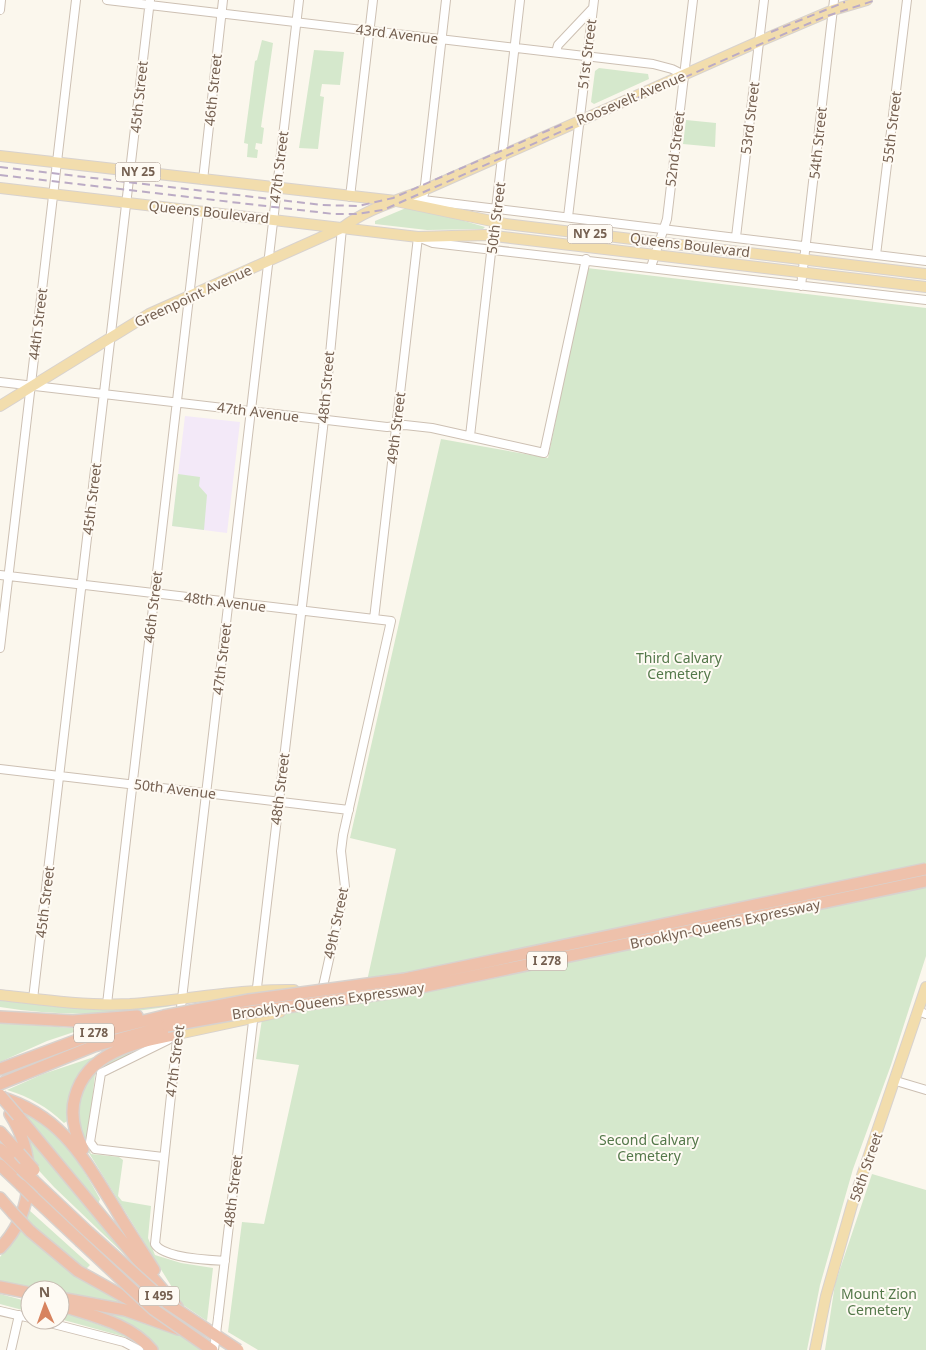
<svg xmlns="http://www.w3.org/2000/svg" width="926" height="1350" font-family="'Noto Sans',sans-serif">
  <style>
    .education { fill: #f3e9f8 }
    .green { fill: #d5e8cc }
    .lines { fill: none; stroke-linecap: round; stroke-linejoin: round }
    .minor-casing { stroke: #cdc0b3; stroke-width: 10 }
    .major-casing { stroke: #d8d2ce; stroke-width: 12 }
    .highway-casing { stroke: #d8d2ce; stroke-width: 14 }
    .minor { stroke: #fff; stroke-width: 8 }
    .major { stroke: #f2ddad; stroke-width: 10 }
    .highway { stroke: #eec1ab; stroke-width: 11 }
    .rail { stroke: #bbabc5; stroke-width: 2; stroke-dasharray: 8 5; stroke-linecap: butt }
    .minor-bridge-casing { stroke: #cdc0b3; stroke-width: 10; stroke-linecap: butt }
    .highway-bridge-casing { stroke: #d8d2ce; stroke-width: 14; stroke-linecap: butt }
    .minor-bridge { stroke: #fff; stroke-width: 8 }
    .highway-bridge { stroke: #eec1ab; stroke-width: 11 }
    .labels { text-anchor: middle; stroke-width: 4; stroke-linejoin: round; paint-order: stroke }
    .shield { fill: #fefaf3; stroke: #9e8e82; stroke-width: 1 }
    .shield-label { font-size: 12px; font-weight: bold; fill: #756051 }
    .street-label { font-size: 14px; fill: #756051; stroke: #fefaf3 }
    .park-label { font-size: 14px; fill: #54784a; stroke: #fefaf3 }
  </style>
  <rect width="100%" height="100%" fill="#fbf7ed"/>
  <path class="education" d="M185,416L240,422L227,533L172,526Z"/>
  <path class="green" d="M262,40L273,43L261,127L264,128L262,144L256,143L255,149L258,150L257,158L247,157L248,144L244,143L255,61L257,60Z
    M314,50L344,52L340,85L322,84L320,96L324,97L318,149L299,148Z
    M599,68L648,74L649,79L594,104L591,102L595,71Z
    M686,120L716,123L715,147L683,144Z
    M406,208L440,214L485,227L483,229L427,230L375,224V221Z
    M587,268L926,308V864L367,981L396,849L350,838L441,439L548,458Z
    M178,474L200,477L199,486L207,495L204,530L172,526Z
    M926,884V956L891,1065L853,1169L820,1285L807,1350H258L228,1332L242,1222L264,1224L299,1065L256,1059L262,1019Z
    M0,1000L48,1005L171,1006C115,1016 57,1016 0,1007Z
    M0,1023L73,1028L74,1032L47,1041L0,1062Z
    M144,1046H148L100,1069L95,1075L87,1145L91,1154L119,1157L123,1160L118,1196L122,1201L151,1206L148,1238L155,1255L181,1263L213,1268L207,1321L183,1305L84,1145C70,1113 79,1080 108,1060C118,1053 133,1050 144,1046Z
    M106,1053L82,1074L69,1120L64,1123C47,1107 30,1097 7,1090L43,1074Z
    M18,1110C58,1128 80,1162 100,1199L98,1204Z
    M23,1126L148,1277L54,1187L31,1162Z
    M872,1174L926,1190V1350H825L835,1284Z
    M29,1210L90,1265L84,1271L25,1222Z
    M21,1229L134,1307L60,1295V1290H35L0,1281V1257Z
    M0,1294L30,1302V1312L0,1304Z
    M88,1310C95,1310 102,1309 108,1310C126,1314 193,1336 201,1350H156Z
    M60,1311L128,1335L129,1338L60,1319Z"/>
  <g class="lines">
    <g class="minor-casing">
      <path id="minor" d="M107,0L653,64L672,69L684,75
        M0,10L1,0
        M556,52L558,45L592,9
        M203,180L223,0
        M424,194L446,0
        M350,197L373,0
        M407,201L423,200L489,208L926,261
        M568,217L594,0
        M736,237L764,0
        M876,255L907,0
        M651,267L667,219L693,0
        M801,286L834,0
        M0,382L387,427L405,425L432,428L544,453L586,259
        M470,436L520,0
        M0,575L391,621L343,835L341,851L345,887L322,991
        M374,619L418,237L433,243L926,300
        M0,648L76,0
        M0,769L349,810
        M33,999L150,0
        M107,1004L199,211
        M918,1011L926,1014
        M180,1016L299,0
        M178,1030L155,1244C163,1258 209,1260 225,1261
        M896,1081L926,1090
        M163,1157L95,1149L90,1142L101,1073L168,1040
        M0,1311L30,1318
        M218,1318L323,428L342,228
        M38,1320L124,1342L139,1350
        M11,1350L19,1315"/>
    </g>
    <g class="major-casing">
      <path id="major" d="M0,156L396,201L506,224L926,274
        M0,188L418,237L486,235L926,287
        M342,228C366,209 396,201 424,190L760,41L833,10L867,0
        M0,406L149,314L342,228
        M0,995C43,1000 87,1006 130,1004C185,1000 239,989 294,990
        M178,1034L280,1012
        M815,1350L826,1296L852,1205L926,987"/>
    </g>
    <g class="highway-casing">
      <path id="highway" d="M0,1017L73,1021L137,1016
        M0,1069L99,1032L164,1016
        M0,1084L94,1046L167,1026
        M0,1097C61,1115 83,1157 115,1208C127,1229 141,1249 154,1270
        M18,1116L177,1307
        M0,1132L19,1153
        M0,1149L21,1169
        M83,1149C74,1132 70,1115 75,1097C87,1051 138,1042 178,1034
        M0,1165L21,1185
        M34,1181L88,1232
        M33,1197L80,1241
        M0,1198L13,1213
        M30,1231L78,1271L155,1314
        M0,1248C35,1212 37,1156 10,1114
        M0,1287L30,1293
        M60,1298L125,1310L178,1329
        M60,1305C92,1316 130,1323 152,1350"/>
    </g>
    <use href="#minor" class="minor"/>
    <use href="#major" class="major"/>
    <use href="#highway" class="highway"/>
    <path class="rail" d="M771,32L845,2
      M0,167L322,205L358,206L393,198L565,123
      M0,175L334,214H356L383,210L749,49L824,17L876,0"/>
    <g class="minor-bridge-casing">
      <path id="minor-bridge" d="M214,1350L218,1318"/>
    </g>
    <g class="highway-bridge-casing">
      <path id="highway-bridge" d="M164,1016L249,1000L405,979L926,869
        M167,1026L235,1014L402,991L926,881
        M0,1095L18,1116
        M19,1153L34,1170
        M21,1169L34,1181
        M21,1185L33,1197
        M13,1213L30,1231
        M88,1232L167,1303L238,1350
        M80,1241L153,1309L212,1350"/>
    </g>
    <use href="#minor-bridge" class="minor-bridge"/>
    <use href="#highway-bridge" class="highway-bridge"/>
  </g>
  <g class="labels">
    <g class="shield">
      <rect x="115.5" y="162.5" width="45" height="19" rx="4"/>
      <rect x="567.5" y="224.5" width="45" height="19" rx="4"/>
      <rect x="527" y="951.5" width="40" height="19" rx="4"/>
      <rect x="74" y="1023.5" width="40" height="19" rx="4"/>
      <rect x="139" y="1286.5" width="40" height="19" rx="4"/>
    </g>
    <g class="shield-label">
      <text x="138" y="176">NY 25</text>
      <text x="590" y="238">NY 25</text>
      <text x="547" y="965">I 278</text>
      <text x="94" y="1037">I 278</text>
      <text x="159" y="1300">I 495</text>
    </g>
    <g class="street-label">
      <text transform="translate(397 34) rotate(7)" y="5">43rd Avenue</text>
      <text transform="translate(587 54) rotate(-83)" y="5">51st Street</text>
      <text transform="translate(213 90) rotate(-84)" y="5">46th Street</text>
      <text transform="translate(139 97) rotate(-84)" y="5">45th Street</text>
      <text transform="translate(631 98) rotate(-23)" y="5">Roosevelt Avenue</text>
      <text transform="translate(750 118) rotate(-83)" y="5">53rd Street</text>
      <text transform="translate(892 127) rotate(-83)" y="5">55th Street</text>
      <text transform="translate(818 143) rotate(-84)" y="5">54th Street</text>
      <text transform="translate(675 149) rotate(-83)" y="5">52nd Street</text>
      <text transform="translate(279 167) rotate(-83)" y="5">47th Street</text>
      <text transform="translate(209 212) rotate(6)" y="5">Queens Boulevard</text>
      <text transform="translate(496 218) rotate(-83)" y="5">50th Street</text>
      <text transform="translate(690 245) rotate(7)" y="5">Queens Boulevard</text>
      <text transform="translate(193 296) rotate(-25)" y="5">Greenpoint Avenue</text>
      <text transform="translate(38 324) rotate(-83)" y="5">44th Street</text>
      <text transform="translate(326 387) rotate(-85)" y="5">48th Street</text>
      <text transform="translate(258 412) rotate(7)" y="5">47th Avenue</text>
      <text transform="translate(396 428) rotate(-83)" y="5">49th Street</text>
      <text transform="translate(92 499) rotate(-83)" y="5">45th Street</text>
      <text transform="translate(225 602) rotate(7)" y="5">48th Avenue</text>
      <text transform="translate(153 607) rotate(-83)" y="5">46th Street</text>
      <text transform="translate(222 659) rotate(-83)" y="5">47th Street</text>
      <text transform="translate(175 789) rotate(7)" y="5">50th Avenue</text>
      <text transform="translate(280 789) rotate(-83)" y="5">48th Street</text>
      <text transform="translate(45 902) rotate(-83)" y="5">45th Street</text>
      <text transform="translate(336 923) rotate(-78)" y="5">49th Street</text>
      <text transform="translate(725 924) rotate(-12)" y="5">Brooklyn-Queens Expressway</text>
      <text transform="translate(328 1001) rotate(-8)" y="5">Brooklyn-Queens Expressway</text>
      <text transform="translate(175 1061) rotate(-83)" y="5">47th Street</text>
      <text transform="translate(866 1167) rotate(-71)" y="5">58th Street</text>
      <text transform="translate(233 1191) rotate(-83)" y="5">48th Street</text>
    </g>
    <g class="park-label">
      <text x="679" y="663">Third Calvary<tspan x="679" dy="16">Cemetery</tspan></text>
      <text x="649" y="1145">Second Calvary<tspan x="649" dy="16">Cemetery</tspan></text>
      <text x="879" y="1299">Mount Zion<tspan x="879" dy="16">Cemetery</tspan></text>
    </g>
  </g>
  <g transform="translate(45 1305) rotate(358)"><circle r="24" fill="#fefaf3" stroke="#c7bcb2"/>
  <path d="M0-4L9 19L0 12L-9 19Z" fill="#d7835f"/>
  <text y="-8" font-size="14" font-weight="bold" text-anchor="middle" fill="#756051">N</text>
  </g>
</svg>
